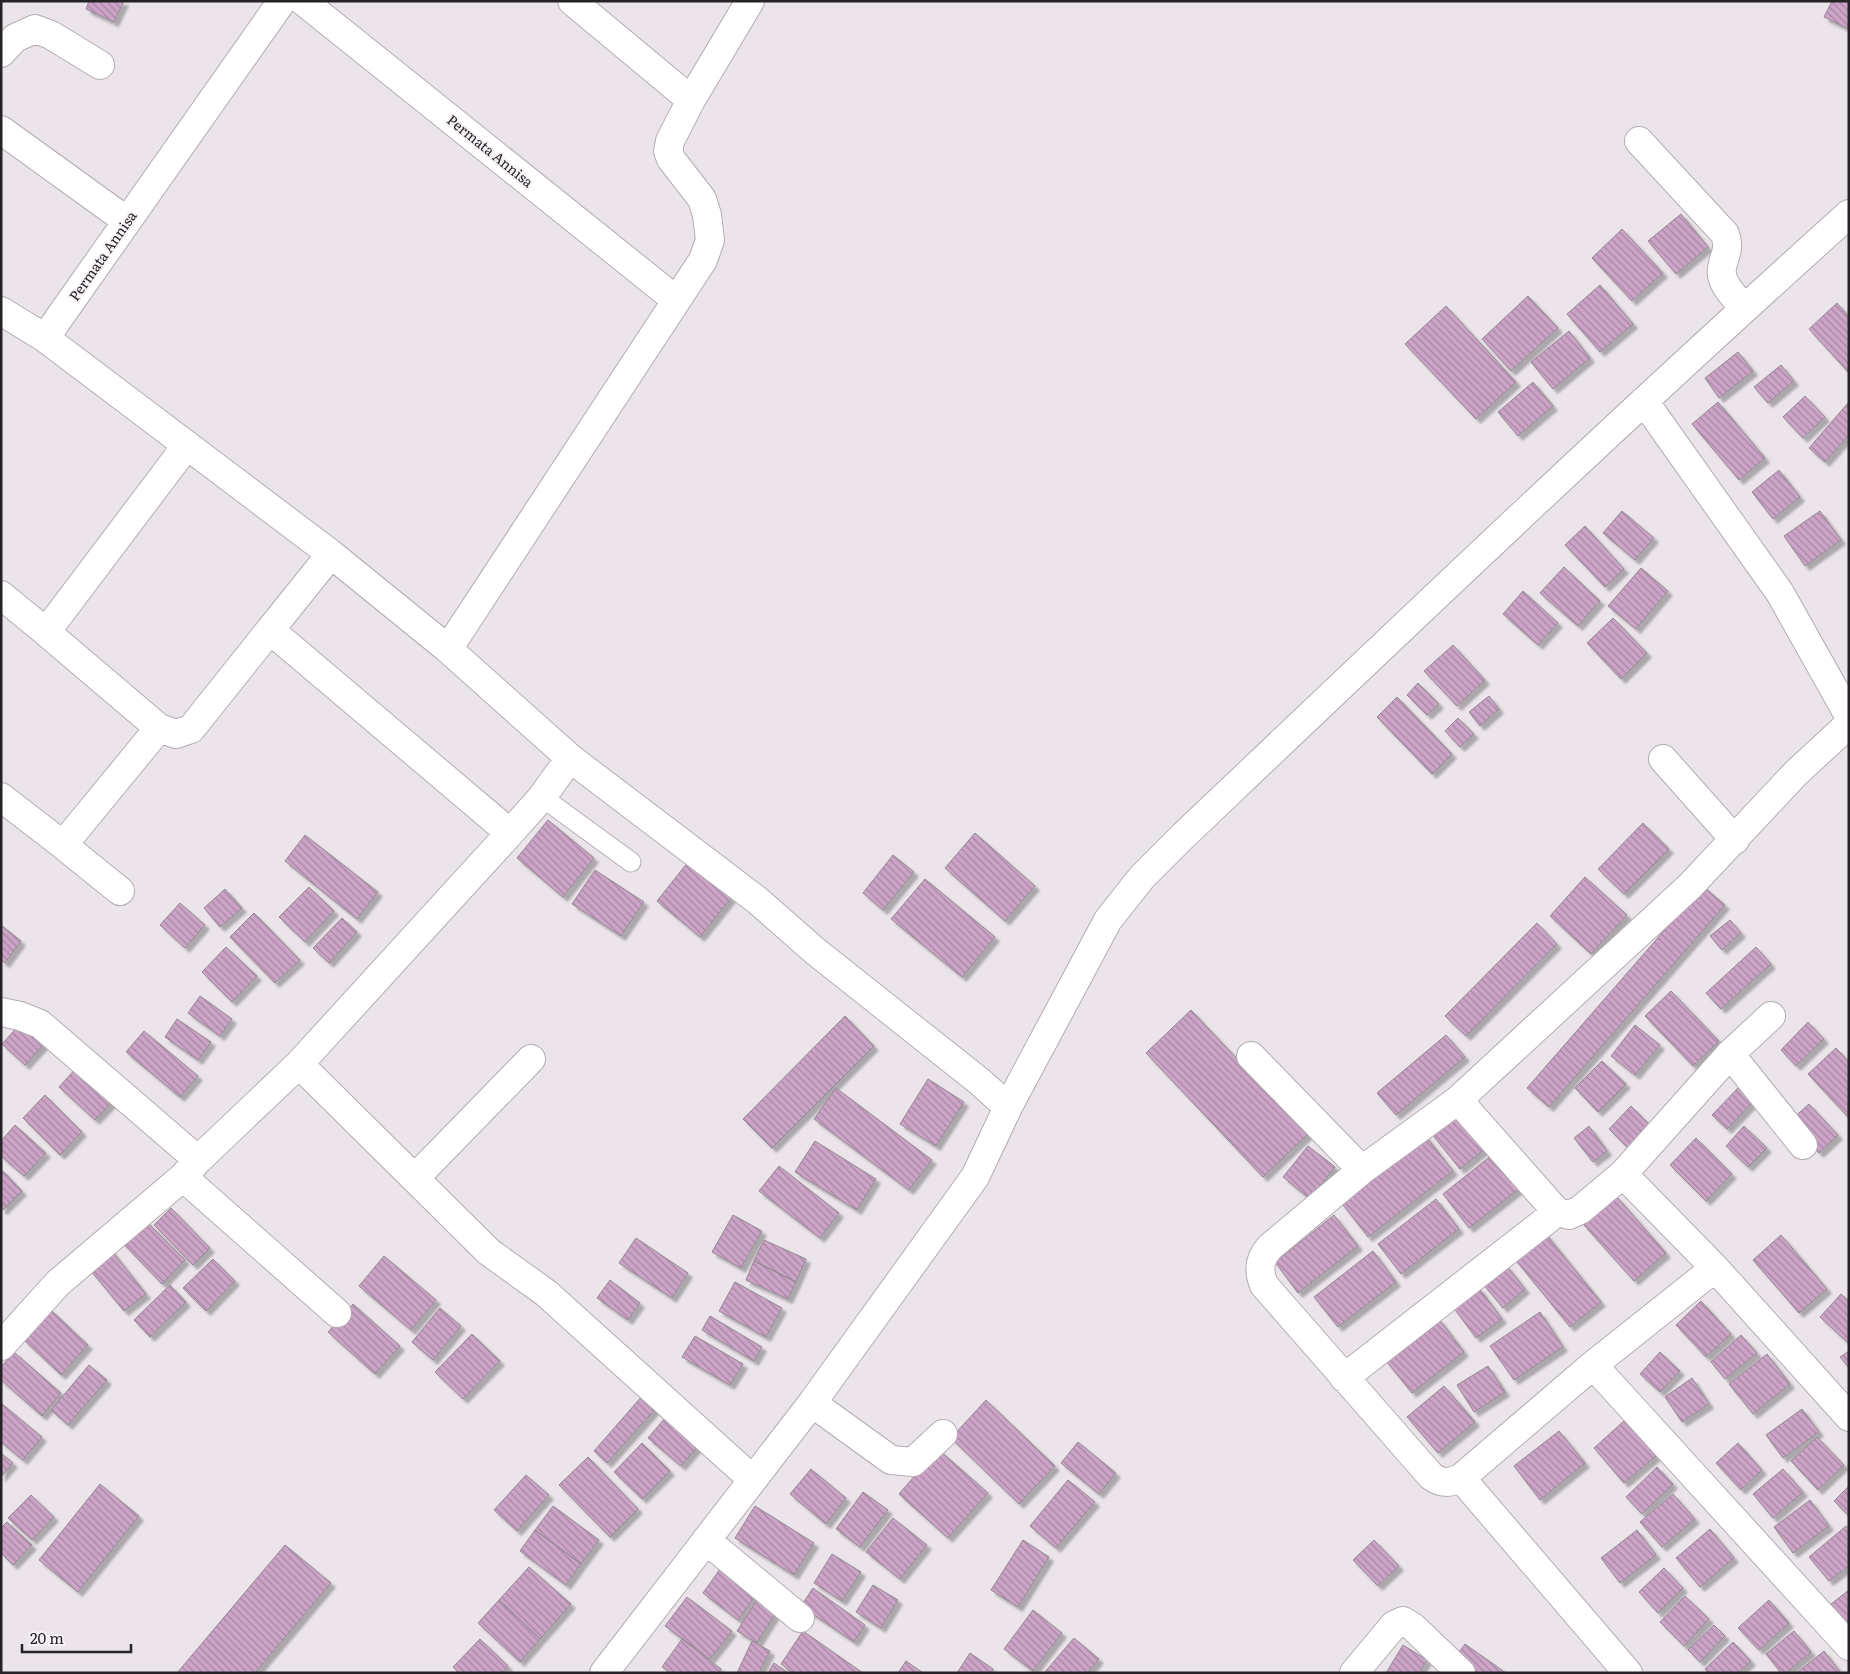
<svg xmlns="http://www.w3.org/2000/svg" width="1850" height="1674" font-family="Literata,serif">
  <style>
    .building { fill: url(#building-back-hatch); stroke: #908a8f; filter: url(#shadow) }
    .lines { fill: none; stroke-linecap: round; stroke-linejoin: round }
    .service-casing { stroke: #b3adb2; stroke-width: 21 }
    .minor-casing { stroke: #b3adb2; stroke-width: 30 }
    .service { stroke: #fff; stroke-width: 19 }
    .minor { stroke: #fff; stroke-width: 28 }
    .labels { text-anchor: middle; stroke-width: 4; stroke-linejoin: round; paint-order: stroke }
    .street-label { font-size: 14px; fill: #252325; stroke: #f8f2f7 }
  </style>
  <defs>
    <pattern id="building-back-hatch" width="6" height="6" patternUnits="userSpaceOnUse" patternTransform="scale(1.25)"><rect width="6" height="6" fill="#cda4c8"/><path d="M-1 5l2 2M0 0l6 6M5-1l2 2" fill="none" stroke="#a685a2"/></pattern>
    <filter id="shadow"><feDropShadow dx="4.5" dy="4.5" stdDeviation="1" flood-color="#0004"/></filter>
  </defs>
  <rect width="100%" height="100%" fill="#ebe4ea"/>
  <path class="building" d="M89,1H124L114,22L86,9Z
    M1832,1H1849V29L1824,17Z
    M1681,214L1708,247L1676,274L1648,241Z
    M1622,229L1663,273L1632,301L1592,258Z
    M1600,285L1633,324L1600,352L1567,314Z
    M1528,296L1558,328L1511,371L1482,339Z
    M1837,303L1849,317V373L1809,329Z
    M1446,306L1516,382L1476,419L1405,344Z
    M1569,331L1590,358L1553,389L1531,362Z
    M1738,352L1753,371L1719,398L1705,378Z
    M1781,365L1794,381L1768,403L1754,387Z
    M1533,382L1553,406L1518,436L1498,412Z
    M1805,396L1825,417L1803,438L1783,417Z
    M1718,402L1765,458L1739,480L1692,424Z
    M1848,403L1849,435L1825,462L1809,448Z
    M1779,470L1800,497L1773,519L1752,492Z
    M1622,511L1654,538L1635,560L1603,533Z
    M1820,511L1841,540L1805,566L1784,536Z
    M1585,526L1624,569L1605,587L1565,545Z
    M1564,567L1600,601L1578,626L1540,593Z
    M1641,568L1668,591L1636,629L1608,606Z
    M1523,591L1558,623L1538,645L1503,614Z
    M1613,618L1647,653L1621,679L1587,643Z
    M1453,645L1485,680L1457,706L1424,671Z
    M1418,683L1439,704L1427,715L1407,695Z
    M1489,696L1499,709L1480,726L1469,712Z
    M1397,697L1452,754L1432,774L1377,717Z
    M1458,718L1474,734L1460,747L1445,731Z
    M548,820L594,858L563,897L517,858Z
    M1643,823L1669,849L1624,894L1598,869Z
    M975,833L1035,886L1005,921L945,868Z
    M305,835L378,892L357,919L285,861Z
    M893,855L914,872L883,910L863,893Z
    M688,862L731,898L700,937L657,901Z
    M595,870L644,902L621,936L572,904Z
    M1585,877L1627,915L1591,954L1550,916Z
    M925,879L995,937L962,977L891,919Z
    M1703,886L1725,905L1549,1107L1527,1088Z
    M309,887L334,911L305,942L279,917Z
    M225,889L242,908L220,927L204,908Z
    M180,903L205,925L185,948L160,925Z
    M254,913L300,960L275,983L230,937Z
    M342,918L357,932L329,963L313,948Z
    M1730,920L1741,933L1722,950L1710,936Z
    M1537,923L1557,944L1466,1036L1445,1016Z
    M1,925L21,941L5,963L1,960Z
    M226,947L257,976L232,1002L202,972Z
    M1756,947L1771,964L1721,1009L1706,993Z
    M1671,991L1719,1041L1693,1066L1645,1016Z
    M200,996L232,1019L220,1036L188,1013Z
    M1191,1010L1308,1134L1263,1177L1146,1053Z
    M845,1016L874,1046L772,1148L743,1119Z
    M177,1019L211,1042L198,1060L165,1037Z
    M1808,1022L1824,1039L1796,1066L1781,1050Z
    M21,1023L45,1043L25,1065L2,1044Z
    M1635,1025L1660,1045L1635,1075L1611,1056Z
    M144,1031L198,1076L180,1097L126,1052Z
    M1446,1035L1465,1057L1396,1115L1377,1093Z
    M1836,1048L1849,1062L1848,1117L1808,1074Z
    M1602,1061L1626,1084L1598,1112L1575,1088Z
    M79,1065L115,1099L95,1120L59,1087Z
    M928,1079L964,1102L936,1146L900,1124Z
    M1740,1086L1755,1100L1727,1129L1712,1115Z
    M836,1088L932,1160L909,1190L814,1119Z
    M45,1095L82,1132L60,1155L23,1118Z
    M1809,1104L1838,1135L1819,1153L1790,1121Z
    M1631,1106L1651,1126L1628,1148L1609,1129Z
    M1463,1108L1491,1144L1460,1169L1431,1133Z
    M15,1125L46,1153L24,1176L1,1156V1141Z
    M1589,1126L1607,1151L1593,1162L1574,1138Z
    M1744,1126L1767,1148L1748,1167L1726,1146Z
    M1424,1134L1453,1171L1368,1237L1340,1201Z
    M1696,1138L1732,1174L1706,1201L1670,1165Z
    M815,1141L876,1179L857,1210L795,1172Z
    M1308,1146L1335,1167L1310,1199L1283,1177Z
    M1497,1151L1524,1185L1469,1228L1443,1194Z
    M779,1166L839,1213L820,1238L759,1191Z
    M1,1169L22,1191L3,1210L1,1209Z
    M1617,1197L1666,1253L1634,1281L1584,1225Z
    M1436,1199L1459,1229L1401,1274L1378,1244Z
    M171,1208L210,1248L193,1265L154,1225Z
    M733,1215L762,1231L741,1268L712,1252Z
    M1334,1215L1358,1246L1298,1293L1275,1262Z
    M142,1217L185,1260L162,1284L119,1239Z
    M1541,1228L1601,1302L1570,1327L1510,1253Z
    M1781,1235L1827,1289L1799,1313L1753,1260Z
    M636,1238L688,1273L672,1298L619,1263Z
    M764,1240L806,1259L796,1282L754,1261Z
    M108,1246L146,1294L124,1311L86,1265Z
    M1373,1251L1396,1282L1338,1327L1314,1297Z
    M384,1256L436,1300L411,1330L359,1286Z
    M213,1259L235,1281L206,1311L183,1288Z
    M754,1261L796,1282L788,1299L746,1280Z
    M1506,1265L1525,1289L1503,1308L1483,1284Z
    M610,1280L640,1303L628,1320L597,1298Z
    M735,1282L782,1308L766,1337L719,1311Z
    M170,1285L186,1302L150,1337L134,1320Z
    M1479,1288L1502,1319L1476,1338L1453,1307Z
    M1841,1294L1849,1301V1340L1847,1342L1820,1317Z
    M1701,1301L1731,1334L1706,1357L1676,1325Z
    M353,1304L400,1346L375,1374L328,1332Z
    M440,1308L461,1326L433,1360L412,1342Z
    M51,1310L88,1345L61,1375L24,1340Z
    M1540,1312L1563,1347L1514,1380L1490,1346Z
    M710,1316L762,1347L754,1361L702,1330Z
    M1439,1319L1464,1352L1412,1393L1386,1361Z
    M472,1334L500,1361L463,1399L435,1372Z
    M1741,1335L1757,1353L1725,1379L1711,1362Z
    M695,1336L743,1364L730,1385L682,1357Z
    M1849,1351V1368L1840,1357Z
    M14,1352L61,1393L42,1416L1,1380V1367Z
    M1660,1352L1680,1371L1660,1392L1640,1374Z
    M1767,1354L1790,1384L1753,1414L1729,1384Z
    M89,1365L107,1380L68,1425L51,1410Z
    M1488,1366L1505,1392L1474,1412L1457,1385Z
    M1692,1378L1709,1404L1682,1422L1665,1397Z
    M1444,1386L1475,1422L1438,1453L1407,1417Z
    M643,1395L657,1407L607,1463L594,1451Z
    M986,1400L1055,1466L1019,1504L951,1438Z
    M1,1403L42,1437L23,1460L1,1442Z
    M1802,1409L1819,1432L1783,1458L1766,1435Z
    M665,1418L698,1446L681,1466L648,1438Z
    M1625,1420L1656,1456L1624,1483L1594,1448Z
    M1559,1431L1585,1463L1540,1500L1514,1466Z
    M1817,1437L1844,1465L1818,1490L1791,1461Z
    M1078,1442L1116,1473L1099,1494L1061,1463Z
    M642,1443L670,1471L642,1499L614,1472Z
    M1738,1443L1762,1470L1741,1490L1716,1463Z
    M938,1449L988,1493L948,1538L899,1494Z
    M1,1453L13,1463L1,1477Z
    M588,1457L638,1509L610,1537L559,1485Z
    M1657,1467L1673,1484L1642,1514L1626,1497Z
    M811,1469L846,1498L826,1524L790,1494Z
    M1783,1469L1803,1492L1773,1518L1753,1494Z
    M526,1475L549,1495L517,1531L494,1510Z
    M1068,1480L1095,1502L1056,1548L1030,1526Z
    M100,1484L139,1516L78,1592L39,1560Z
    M1849,1486V1516L1834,1501Z
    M863,1492L888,1510L860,1547L836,1529Z
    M1673,1494L1695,1519L1662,1547L1640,1522Z
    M31,1495L54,1517L32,1540L8,1518Z
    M1810,1500L1829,1526L1793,1553L1774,1527Z
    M553,1506L599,1540L581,1564L535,1530Z
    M755,1506L814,1543L794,1575L735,1538Z
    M893,1518L927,1545L900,1579L866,1552Z
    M7,1522L32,1545L13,1565L1,1553V1528Z
    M1846,1526L1849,1529V1566L1829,1581L1809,1557Z
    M1710,1529L1734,1558L1700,1587L1676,1558Z
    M535,1530L581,1564L566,1585L520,1551Z
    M1637,1530L1656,1555L1620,1583L1601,1558Z
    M1023,1540L1049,1557L1018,1607L991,1590Z
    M1374,1540L1399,1566L1378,1586L1353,1560Z
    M285,1545L331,1583L255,1673H177Z
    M832,1554L861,1572L842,1601L814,1583Z
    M725,1562L761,1588L738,1620L703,1593Z
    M529,1567L571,1604L540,1639L499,1600Z
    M1664,1568L1683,1588L1658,1613L1639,1592Z
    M873,1585L898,1600L881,1628L856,1612Z
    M813,1588L865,1625L854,1642L801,1606Z
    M1849,1590V1627H1848L1831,1604Z
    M761,1594L780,1606L757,1643L737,1631Z
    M1685,1596L1709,1619L1684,1646L1660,1622Z
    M687,1597L732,1631L710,1659L665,1626Z
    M499,1600L540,1639L520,1662L478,1623Z
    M1769,1600L1789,1623L1759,1650L1738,1628Z
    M1033,1610L1062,1633L1033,1671L1004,1649Z
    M1714,1625L1725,1636L1700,1662L1688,1650Z
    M803,1631L863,1673H793L781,1664Z
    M1794,1631L1811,1652L1786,1673H1781L1766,1654Z
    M1074,1638L1099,1659L1087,1673H1044Z
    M480,1639L508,1666L502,1673H459L453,1667Z
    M682,1639L721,1669L718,1673H670L662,1667Z
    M752,1641L770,1651L759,1673H737Z
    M1733,1642L1751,1661L1738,1673H1708L1705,1669Z
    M1465,1644L1506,1673H1471L1453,1660Z
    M1403,1645L1427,1660L1419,1673H1386Z
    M1824,1651L1841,1673H1797Z
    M970,1653L993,1669L991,1673H957Z
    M906,1661L923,1673H898Z
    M774,1663L787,1672V1673H768Z"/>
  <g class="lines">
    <g class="service-casing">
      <path id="service" d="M542,797L631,862"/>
    </g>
    <g class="minor-casing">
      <path id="minor" d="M303,1L676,300
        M572,1L691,100
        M1,53L15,38L35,29L51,35L100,65
        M1,130L127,221
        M1639,141L1725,234C1730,251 1725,252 1722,268C1719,283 1736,298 1744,308
        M1,311L45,338L331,554L448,649L570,758L757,900L815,951L979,1081L1008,1107
        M45,338L282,1
        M1644,401L1780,593L1849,716
        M331,554L270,630L510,833
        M1,595L46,632
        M448,649L703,260L710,240L707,215L702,199L671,159L668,151L670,141L691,100L750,1
        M159,728L176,734L191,729L270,630
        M1663,759L1735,840
        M1,797L63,845L159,728L46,632L187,445
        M63,845L120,891
        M1,1012L20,1016L40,1024L198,1160
        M1730,1054L1803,1145
        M1251,1056L1362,1170
        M299,1064L489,1252L546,1293L752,1479
        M1458,1100L1557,1212L1569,1215L1580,1210L1623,1174L1715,1268L1849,1417
        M1623,1174L1730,1054L1771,1016
        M183,1177L337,1313
        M415,1178L531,1059
        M1,1346L58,1283L183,1177L198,1160L299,1064L510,833L542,797L570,758
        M1593,1365L1849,1646
        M1344,1378L1557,1212
        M812,1403L891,1460L913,1462L943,1434
        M1461,1478C1449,1483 1442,1484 1431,1476L1264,1285C1258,1271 1259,1259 1270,1247L1362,1170L1458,1100L1690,886L1796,773L1849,724
        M706,1540L800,1618
        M604,1673L812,1403L975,1177L1008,1107L1108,920L1142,877L1181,838C1402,628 1622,418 1849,214
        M1354,1673L1394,1625L1403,1621L1413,1627L1461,1673
        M1628,1673L1461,1478L1593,1365L1715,1268"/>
    </g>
    <use href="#service" class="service"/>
    <use href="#minor" class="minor"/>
  </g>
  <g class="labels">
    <g class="street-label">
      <text transform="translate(490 151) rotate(39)" y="5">Permata Annisa</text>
      <text transform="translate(103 256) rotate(-55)" y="5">Permata Annisa</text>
    </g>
  </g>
  <rect width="1850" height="1674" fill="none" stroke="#252325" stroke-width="5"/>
  <path d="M22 1644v8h109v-8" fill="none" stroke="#252325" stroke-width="2.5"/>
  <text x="30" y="1644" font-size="15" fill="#252325" stroke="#f8f2f7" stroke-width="4" paint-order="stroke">20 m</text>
</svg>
